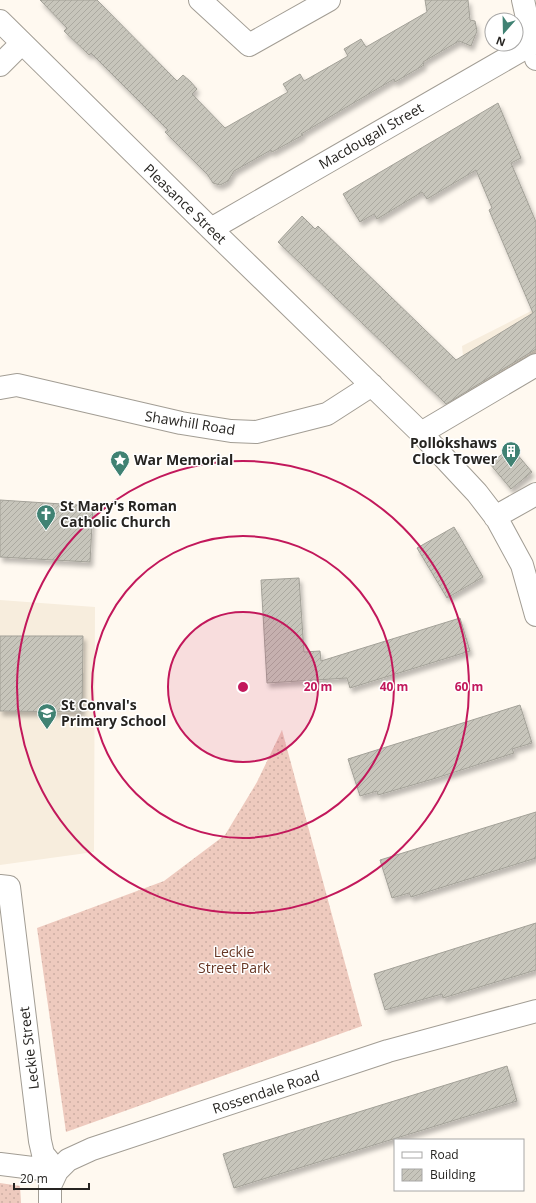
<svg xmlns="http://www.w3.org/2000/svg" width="536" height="1203" font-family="'Open Sans',sans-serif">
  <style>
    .built { fill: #f7eddd }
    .grass { fill: url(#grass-dots) }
    .building { fill: url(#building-hatch); stroke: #a3a198; filter: url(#shadow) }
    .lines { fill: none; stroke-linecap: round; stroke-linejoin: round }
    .minor-casing { stroke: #a29d94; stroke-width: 24 }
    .minor { stroke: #fff; stroke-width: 22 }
    .ring { fill: none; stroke: #c2185b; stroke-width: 2 }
    .labels { text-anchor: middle; stroke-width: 3; stroke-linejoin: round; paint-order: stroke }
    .street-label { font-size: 14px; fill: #262421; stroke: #fff }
    .poi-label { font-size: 14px; font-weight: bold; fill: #262421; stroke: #fff; text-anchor: start }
    .park-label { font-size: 14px; fill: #663624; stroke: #fff }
    .centre { fill: #c2185b; stroke: #fff; stroke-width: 2 }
    .ring-label { font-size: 12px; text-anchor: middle; font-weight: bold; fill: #c2185b; stroke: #fff; stroke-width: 3; stroke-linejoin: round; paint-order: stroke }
  </style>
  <defs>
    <pattern id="grass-dots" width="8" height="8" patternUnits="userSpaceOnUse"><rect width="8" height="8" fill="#eecabe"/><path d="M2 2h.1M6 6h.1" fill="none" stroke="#ccada3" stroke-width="1.8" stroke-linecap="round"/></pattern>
    <pattern id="building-hatch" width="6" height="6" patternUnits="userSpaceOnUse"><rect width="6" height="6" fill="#c7c5bb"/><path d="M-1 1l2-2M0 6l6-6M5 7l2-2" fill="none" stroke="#aba9a0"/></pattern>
    <filter id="shadow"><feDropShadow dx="2.5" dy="4.5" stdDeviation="2" flood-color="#0004"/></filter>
  </defs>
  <rect width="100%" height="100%" fill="#fff9f0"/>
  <path class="built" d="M531,311H536V355L447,405L442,400L465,376L462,346Z
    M0,600L95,607L94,852L0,865Z"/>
  <path class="grass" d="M282,730L362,1026L66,1132L37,928L164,881L225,835L257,782Z
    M0,1183L20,1186L21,1203H0Z"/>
  <path class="building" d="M40,0H97L177,81L183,75L190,81L197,89L192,94L225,128L288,92L283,84L300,74L304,81L348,56L344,49L361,39L366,47L427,12L425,0H468L470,20L475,21L477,31L471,46L459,41L423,62L424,65L395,82L394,79L301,134L303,135L272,152L271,150L234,171L228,181L220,185L213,183L207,174L165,132L168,130L91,53L89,55L64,31L67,28Z
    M498,103L521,158L511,163L536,222V349L446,404L278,242L302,216L315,229L318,226L456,360L533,313L489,210L492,208L476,170L427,199L422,192L377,219L374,214L360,222L343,194Z
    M511,447L532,472L511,489L490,464Z
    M0,500L93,506L90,562L0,557Z
    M454,527L483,577L447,598L417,548Z
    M299,578L304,652L320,651L321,661L460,618L470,651L350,688L347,678L267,683L261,580Z
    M0,636H83L82,712L0,711Z
    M520,705L532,743L512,749L514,753L433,779L378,795L377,791L360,796L348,759Z
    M536,812V858L411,897L409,893L392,898L380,860Z
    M536,923V970L443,998L442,994L385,1010L374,974Z
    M507,1066L517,1101L234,1188L223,1154Z"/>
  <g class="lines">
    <g class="minor-casing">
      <path id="minor" d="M200,0L249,45L329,0
        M523,0L536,59
        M0,21L211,229L421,433L477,493L497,519L522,565L536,615
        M0,65L22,43
        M211,229L532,44
        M0,388L17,385L181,423L231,431L256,432L327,414L372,385
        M421,433L536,365
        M495,517L536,494
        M0,886L9,887L40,1141L43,1154L57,1171L50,1186V1203
        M0,1164L57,1171L68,1160L92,1149L388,1051L536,1011"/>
    </g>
    <use href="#minor" class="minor"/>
  </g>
  <circle cx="243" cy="687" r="75" fill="#c2185b" fill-opacity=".12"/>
  <g class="ring">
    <circle cx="243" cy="687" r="75"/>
    <circle cx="243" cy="687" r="151"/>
    <circle cx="243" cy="687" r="226"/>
  </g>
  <defs>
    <g id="building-pin" transform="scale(1)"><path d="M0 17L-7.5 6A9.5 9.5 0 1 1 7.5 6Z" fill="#408273" stroke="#fff"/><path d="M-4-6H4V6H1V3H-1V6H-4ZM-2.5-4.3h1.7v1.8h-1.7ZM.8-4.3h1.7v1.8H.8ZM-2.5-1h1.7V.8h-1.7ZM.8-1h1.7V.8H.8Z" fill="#fff"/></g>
    <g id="sight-pin" transform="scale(1)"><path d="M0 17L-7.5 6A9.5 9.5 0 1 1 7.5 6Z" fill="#408273" stroke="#fff"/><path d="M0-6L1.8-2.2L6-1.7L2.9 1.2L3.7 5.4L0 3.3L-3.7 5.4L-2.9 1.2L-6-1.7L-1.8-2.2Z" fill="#fff"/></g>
    <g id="church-pin" transform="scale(1)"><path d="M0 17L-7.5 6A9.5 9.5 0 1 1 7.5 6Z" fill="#408273" stroke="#fff"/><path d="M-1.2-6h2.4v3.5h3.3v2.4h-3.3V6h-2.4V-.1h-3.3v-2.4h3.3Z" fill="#fff"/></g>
    <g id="school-pin" transform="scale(1)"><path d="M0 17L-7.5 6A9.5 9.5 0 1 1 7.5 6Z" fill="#408273" stroke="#fff"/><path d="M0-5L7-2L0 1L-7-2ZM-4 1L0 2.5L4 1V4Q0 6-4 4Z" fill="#fff"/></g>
  </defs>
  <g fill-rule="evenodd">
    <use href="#building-pin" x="511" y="451"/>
    <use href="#sight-pin" x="120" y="460"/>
    <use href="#church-pin" x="46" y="514"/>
    <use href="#school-pin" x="47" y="713"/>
  </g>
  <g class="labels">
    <g class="street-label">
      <text transform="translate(371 136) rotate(-30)" y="5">Macdougall Street</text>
      <text transform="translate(185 204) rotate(44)" y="5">Pleasance Street</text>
      <text transform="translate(190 423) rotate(9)" y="5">Shawhill Road</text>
      <text transform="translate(29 1048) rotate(-97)" y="5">Leckie Street</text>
      <text transform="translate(266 1092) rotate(-18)" y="5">Rossendale Road</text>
    </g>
    <g class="poi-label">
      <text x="497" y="448" text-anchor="end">Pollokshaws<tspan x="497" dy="16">Clock Tower</tspan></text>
      <text x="134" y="465">War Memorial</text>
      <text x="60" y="511">St Mary's Roman<tspan x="60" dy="16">Catholic Church</tspan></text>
      <text x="61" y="710">St Conval's<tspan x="61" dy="16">Primary School</tspan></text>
    </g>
    <g class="park-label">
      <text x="234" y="957">Leckie<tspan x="234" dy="16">Street Park</tspan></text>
    </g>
  </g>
  <circle cx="243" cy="687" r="6" class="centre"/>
  <g class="ring-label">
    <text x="318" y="691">20 m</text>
    <text x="394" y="691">40 m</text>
    <text x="469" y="691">60 m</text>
  </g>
  <rect x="394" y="1139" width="130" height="52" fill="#ffffff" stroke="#a8a7a6"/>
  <rect x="402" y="1152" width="20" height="6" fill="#ffffff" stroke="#a8a7a6"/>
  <text x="430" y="1159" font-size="12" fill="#262421">Road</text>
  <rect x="402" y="1169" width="20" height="12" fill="url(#building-hatch)" stroke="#a8a7a6"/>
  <text x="430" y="1179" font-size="12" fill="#262421">Building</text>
  <g transform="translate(504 32) rotate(200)"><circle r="19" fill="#ffffff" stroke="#a8a7a6"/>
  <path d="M0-3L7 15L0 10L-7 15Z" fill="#408273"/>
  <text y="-6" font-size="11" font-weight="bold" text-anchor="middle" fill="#262421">N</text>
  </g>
  <path d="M14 1183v6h75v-6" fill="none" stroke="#262421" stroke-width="2"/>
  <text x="20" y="1183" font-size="12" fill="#262421" stroke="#ffffff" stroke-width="3" paint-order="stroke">20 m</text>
</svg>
